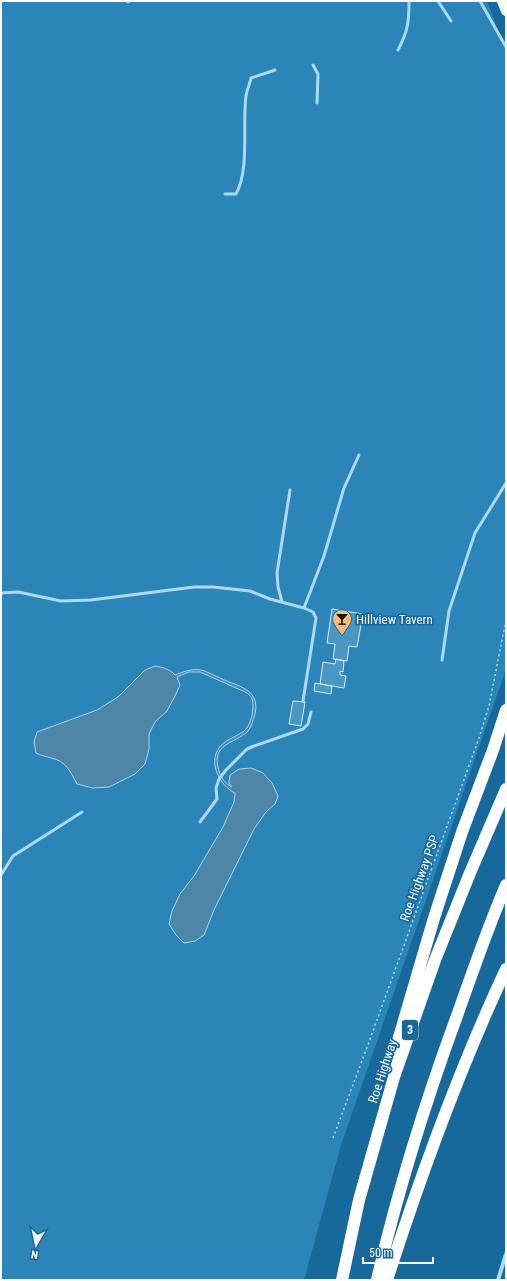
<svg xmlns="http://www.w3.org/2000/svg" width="507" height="1281" font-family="'Roboto Condensed',sans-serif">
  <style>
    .green { fill: #2b85b8 }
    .water { fill: #4e86a7; stroke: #a1d7f4 }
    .building { fill: #4a97c4; stroke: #d5eefc }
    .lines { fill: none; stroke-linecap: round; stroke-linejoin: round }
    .path { stroke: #aed9f2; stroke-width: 1.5; stroke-dasharray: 2 3; stroke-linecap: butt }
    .service { stroke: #aed9f2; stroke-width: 3 }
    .minor { stroke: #aed9f2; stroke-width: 4 }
    .primary { stroke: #f9fcff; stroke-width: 10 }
    .motorway { stroke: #fff; stroke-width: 12 }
    .labels { text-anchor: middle; stroke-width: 3.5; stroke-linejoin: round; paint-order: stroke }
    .shield { fill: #18699b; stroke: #bad2e1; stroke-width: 1 }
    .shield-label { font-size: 12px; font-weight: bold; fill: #fff }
    .poi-label { font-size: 13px; fill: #fff; stroke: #18699b; text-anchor: start }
    .street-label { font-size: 13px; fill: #fff; stroke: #18699b }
  </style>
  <rect width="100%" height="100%" fill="#18699b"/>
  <path class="green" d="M1,1H487L506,52V669L341,1145L304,1280H1Z"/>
  <path class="water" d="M155,666C162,667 170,669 175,675C200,665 202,670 224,680C242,687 260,691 255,714C253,720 252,726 248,731C235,744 210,743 219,771C221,778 226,784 232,787L229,783L230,775L239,769L251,768L263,773L272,783L278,796L275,804L266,812L254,829L214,910L204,935L195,941L184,943L176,935L169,924L172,911L180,894L194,876L223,827L234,802L235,793C220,786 208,763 219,748C224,740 236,737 244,731C251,726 255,707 252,699C251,695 247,693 243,691L200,672H189L177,677L180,685L175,696L167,711L155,722L149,734V749L145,764L135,774L109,787L93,788L77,784C70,771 66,761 51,758C46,756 41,756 36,753L34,742L37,732L97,710L118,697L145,670Z"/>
  <path class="building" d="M332,609L363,614L357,647L349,646L347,661L333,659L335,644L327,643Z
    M336,659L344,661L343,672L340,671V675L346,676L344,688L320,684L323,662L335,664Z
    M315,683L332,686L331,694L314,691Z
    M293,701L305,702L301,726L289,724Z"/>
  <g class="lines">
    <path class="path" d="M333,1138L369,1042L479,738L489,706L506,620"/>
    <path class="service" d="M127,1L128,2
      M438,1L451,21
      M480,1L506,47
      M398,50C408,31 409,22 409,1
      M313,65L318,74L317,103
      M225,194H236C250,169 242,124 246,96C247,90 250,83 251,78L275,70
      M1,593L18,592L61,601L91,600L194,587H213L250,591L270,599L304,608L313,612L316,618L303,701
      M282,602L278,587L277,573L290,490
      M304,608L324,556L344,488L359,455
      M442,660L449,611L475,533L506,483
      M200,822L217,799L216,788L219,779L226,770L247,749L254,746L303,729L308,724L311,712
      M1,875L13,856L82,812"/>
    <path class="minor" d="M498,1280L506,1254"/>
    <path class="primary" d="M502,1L506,11"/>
    <path class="motorway" d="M390,1068L434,918L462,832L493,750L506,710
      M342,1280L359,1200L394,1077L435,960L470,873L506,789
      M377,1280C398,1189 426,1100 458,1013C473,970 488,927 506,885
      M387,1280C421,1174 459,1070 506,969"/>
  </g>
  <defs>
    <g id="bar-pin" transform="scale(1)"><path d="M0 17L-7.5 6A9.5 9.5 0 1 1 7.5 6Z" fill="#ffbb6f" stroke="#18699b"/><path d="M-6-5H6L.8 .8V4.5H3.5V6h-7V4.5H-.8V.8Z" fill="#111"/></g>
  </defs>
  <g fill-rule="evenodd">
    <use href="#bar-pin" x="342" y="619"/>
  </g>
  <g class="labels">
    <rect class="shield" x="402" y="1020" width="16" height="20" rx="3"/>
    <g class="shield-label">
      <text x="410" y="1034">3</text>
    </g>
    <g class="poi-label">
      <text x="356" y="624">Hillview Tavern</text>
    </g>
    <g class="street-label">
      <text transform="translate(419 878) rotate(-70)" y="5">Roe Highway PSP</text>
      <text transform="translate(382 1071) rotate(-72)" y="5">Roe Highway</text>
    </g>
  </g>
  <rect width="507" height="1281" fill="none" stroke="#ffffff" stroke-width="4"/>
  <g transform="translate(36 1245) rotate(189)" stroke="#18699b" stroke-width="3" paint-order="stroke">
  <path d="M0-3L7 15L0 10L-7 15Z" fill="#ffffff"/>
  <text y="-6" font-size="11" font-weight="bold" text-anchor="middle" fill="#ffffff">N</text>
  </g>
  <path d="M363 1257v6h70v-6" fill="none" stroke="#ffffff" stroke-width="2"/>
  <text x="369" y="1257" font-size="12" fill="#ffffff" stroke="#18699b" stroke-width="3" paint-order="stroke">50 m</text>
</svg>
